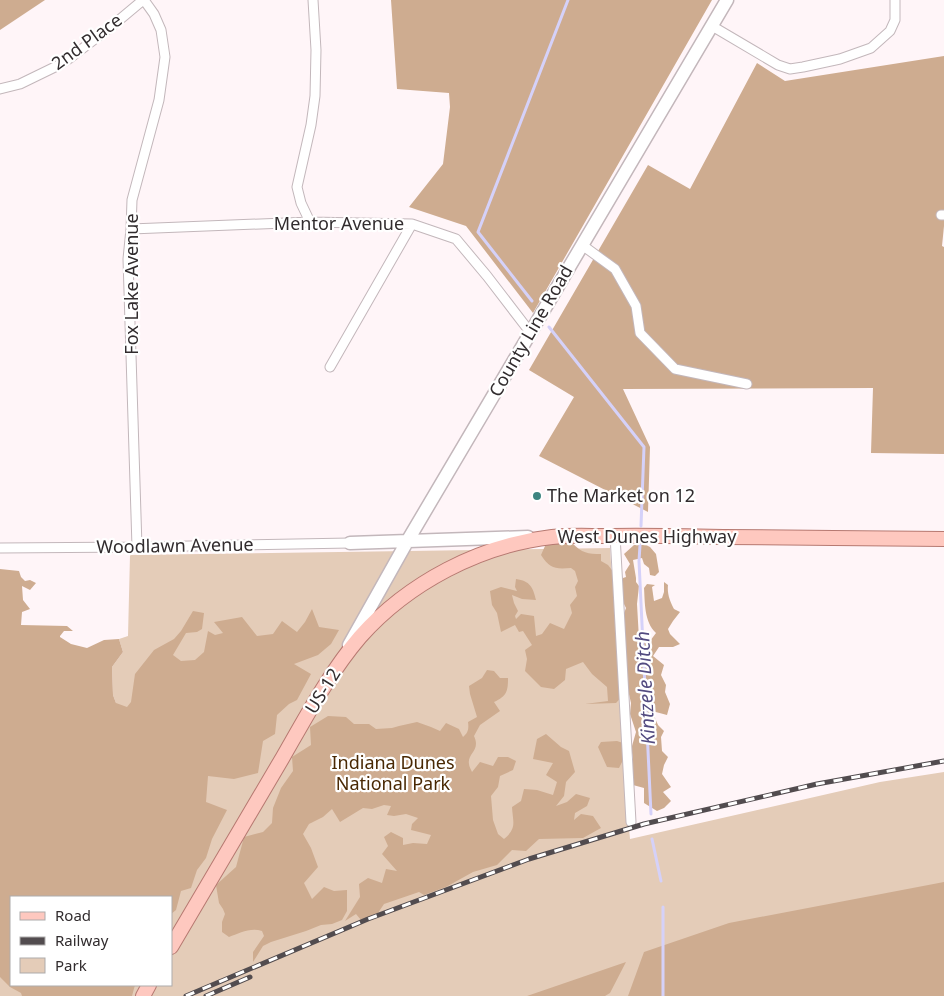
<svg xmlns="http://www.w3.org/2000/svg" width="944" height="996" font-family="'Noto Sans',sans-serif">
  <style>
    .green { fill: #e4ccb8; fill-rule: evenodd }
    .forest { fill: #ceac90 }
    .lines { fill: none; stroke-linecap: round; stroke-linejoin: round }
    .stream { stroke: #d5d1f9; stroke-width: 3 }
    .street-casing { stroke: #c3b7bb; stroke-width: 11 }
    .secondary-casing { stroke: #c3b7bb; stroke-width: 15 }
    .primary-casing { stroke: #b67971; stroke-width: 16 }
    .street { stroke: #fff; stroke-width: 9 }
    .secondary { stroke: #fff; stroke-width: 12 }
    .primary { stroke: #fec8bf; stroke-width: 14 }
    .rail-casing { stroke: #524c4f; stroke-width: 5 }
    .rail { stroke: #fff; stroke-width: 3; stroke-dasharray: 9; stroke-linecap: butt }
    .poi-dot { fill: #3d8581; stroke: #fff; stroke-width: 2 }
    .labels { text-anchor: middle; stroke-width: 4.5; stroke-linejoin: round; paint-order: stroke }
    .street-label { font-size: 18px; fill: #312c2e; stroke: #fff }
    .poi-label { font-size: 18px; fill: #312c2e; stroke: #fff; text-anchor: start }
    .park-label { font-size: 18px; fill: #492803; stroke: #fff }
    .water-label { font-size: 19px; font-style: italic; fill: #534b80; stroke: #fff }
  </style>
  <rect width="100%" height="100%" fill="#fff5f8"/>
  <path class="green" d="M610,548L627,807L630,827L629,828L630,839L880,782L944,772V996H0V720L116,703L113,695L112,667L123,652L119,639L128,636L130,555ZM11,897H171V985H11Z"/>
  <path class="forest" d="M0,0H45L0,30Z
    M391,0H712L533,313L466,226L409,207L443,164L450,107L449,93L397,89Z
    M944,56V226L942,246L944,247V454L871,453L873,388L623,389L650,447L648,512L539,456L574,397L529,370L648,165L690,189L757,63L785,81Z
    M552,542L572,543C582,553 588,554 601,554V561L608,565L615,574L623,616L626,608L623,602L622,580L623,578L626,577L625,572L630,564L624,554L634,545H646L650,547L656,554L659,572L655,576L650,575L649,568L644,564L642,558L633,560L636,578V582L639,586L637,604L639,639L650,641L656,633C644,622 645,602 644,588L647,584L655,585L652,587L654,601L662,598L664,592V582L668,585C667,594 670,601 674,609L680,612L673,621L668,629L670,634L680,644L673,647H659L653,656L664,665L661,675L666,685L665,692L670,704L667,715L652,711L658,725L664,731L661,737L662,751L668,757L664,765L662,774L671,787L663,792L671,801L664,808L657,811L644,803V788L633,785L632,764L633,758L632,753L626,754L619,768L607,767L598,747L601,742L617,741L632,746L636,732L630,714L631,703L628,690L616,703L585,704L608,701L607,687L592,674L583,662L566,669L565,680L554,689L541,687L525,671L527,659L525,650L532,645L523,631L519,632L515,625L501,632L497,613L492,605L490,591L501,587L517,591L515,587L516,579C530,581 533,587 536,600L522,599L512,595L514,603L518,611L515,616L516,619L521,614L534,616L536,636L542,634L550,623L564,629L572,613L570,605L577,596L575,587L578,581L575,571L571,568C555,569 550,569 541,555L545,546Z
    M0,569L19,571L21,577L25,581L30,580L36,583L30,590L22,586L23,600L30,609L22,612L21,625L67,626L73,631H64L60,636V637L71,644L87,648L104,640L119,639L123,652L112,667L113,695L116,703L127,707L131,702L135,674L154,650L174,639L181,631L193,611L204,613L202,629L197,632L186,633L173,655L181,661L195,660L204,652L208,631L215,635L223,633L214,622L242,617L257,636L273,634L282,621L297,632L305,622L312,609L319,627L339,630L331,644L318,655L294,664L311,674L297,700L289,704L277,715L275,734L263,741L258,773L234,779L208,776L206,802L227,810L212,839L206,858L197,870L191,888L181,891L176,910L171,914V897H11V985H135L132,996H22L21,993L10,987L0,977Z
    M487,670L494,671L500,678H508C508,691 507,696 494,702L500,711L480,725L474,736C481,751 467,753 469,764C469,767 471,769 472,772L480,762L493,766L498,757H508L516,761L513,770L500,776L498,787L491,796L493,820L498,834L504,839C517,828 513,823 512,807L521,801L524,789L537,790L553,795L557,782L546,775L553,763L533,759L537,739L546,734L561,747L569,751L575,772L566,782L564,796L556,806L567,802L576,794L590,798L587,806L575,813L574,820L581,814L593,816L601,828L583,838L539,839L526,851L512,850L497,865L473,872L446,887L424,895L419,892L384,904L378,913L372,917L361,920L356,914L345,921L360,897L359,884L368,878L382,883L386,869L397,871L382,854L388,846L384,837L391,832L403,838V845L413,843L427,844L431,835L411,830L412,824L418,818L406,814L394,816L387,815L391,806L384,805L372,809L363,808L340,822L332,809L323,817L309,824L303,834L311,848L318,867L304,883L312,899L324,887L334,891L347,890V911L342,920L332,924L321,925L306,931L271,942L263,946L253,962V952L264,936L262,931C251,927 239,933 229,937L222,932V922L225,914L223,909L219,903L216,885L236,867L244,837L263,832L272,823L273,808L281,788L293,771L292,757L311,745L310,727L328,716L346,717L354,724H369L376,729L392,728L399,726L417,722L431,727L440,731L446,723L459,729L463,737C468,733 469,729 468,722L477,717L470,694L469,686L482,678Z
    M944,882V996H628L644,952L729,923Z
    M626,962L610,993L605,996H527Z"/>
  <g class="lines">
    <path class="stream" d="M532,301L478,232L568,0
      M549,327L644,447L641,526
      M640,545L639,561L651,814
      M652,839L661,881
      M663,996V907"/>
    <g class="street-casing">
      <path id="street" d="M712,26L778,65L790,69L803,67L840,59L871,48L890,31L895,20V0
        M0,89L20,84L57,66L70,58L112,26L143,0
        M941,215H944
        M310,222L301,203L297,187L311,125L315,96L316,50L313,0
        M131,229L310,222L412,224L456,239L487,276L530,332
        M582,245L615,269L636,306L640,333L675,369L747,384
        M330,367L412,224
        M615,535L631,822
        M137,547L128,259L131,229L132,200L159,100L165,57L161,30L154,14L144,0
        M0,548L137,547L350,543"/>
    </g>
    <g class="secondary-casing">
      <path id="secondary" d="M350,543L528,537
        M349,645L408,540L727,0"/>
    </g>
    <g class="primary-casing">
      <path id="primary" d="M171,947C208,884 246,820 283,757C306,717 330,672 360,637C408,583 480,545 552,537C569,535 588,536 605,536C645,535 684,536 723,537C797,538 870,538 944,539
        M143,996L149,985"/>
    </g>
    <use href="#street" class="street"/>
    <use href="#secondary" class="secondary"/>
    <use href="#primary" class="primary"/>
    <g class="rail-casing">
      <path id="rail" d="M186,996L368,919L529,859L644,824L817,784L944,761
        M206,996L250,977"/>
    </g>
    <use href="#rail" class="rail"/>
  </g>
  <circle class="poi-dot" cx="537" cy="496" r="5"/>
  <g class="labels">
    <g class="street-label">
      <text transform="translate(87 42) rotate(-36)" y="6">2nd Place</text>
      <text x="339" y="230">Mentor Avenue</text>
      <text transform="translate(132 284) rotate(-90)" y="6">Fox Lake Avenue</text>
      <text transform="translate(531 331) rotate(-60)" y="6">County Line Road</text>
      <text x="647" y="543">West Dunes Highway</text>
      <text transform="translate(175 546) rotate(-1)" y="6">Woodlawn Avenue</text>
      <text transform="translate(323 691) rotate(-58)" y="6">US-12</text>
    </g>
    <g class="poi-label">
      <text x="547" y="502">The Market on 12</text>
    </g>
    <g class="park-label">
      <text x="393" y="769">Indiana Dunes<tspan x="393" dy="21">National Park</tspan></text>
    </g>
    <g class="water-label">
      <text transform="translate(645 688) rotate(-93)" y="7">Kintzele Ditch</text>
    </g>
  </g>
  <rect x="10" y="896" width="162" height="90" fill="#ffffff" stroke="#adabab"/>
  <rect x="20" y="912" width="25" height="8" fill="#fec8bf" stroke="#adabab"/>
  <text x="55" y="921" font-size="15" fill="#312c2e">Road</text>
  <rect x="20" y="937" width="25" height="8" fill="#524c4f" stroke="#adabab"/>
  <text x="55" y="946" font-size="15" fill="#312c2e">Railway</text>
  <rect x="20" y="958" width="25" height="15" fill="#e4ccb8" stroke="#adabab"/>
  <text x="55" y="971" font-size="15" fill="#312c2e">Park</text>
</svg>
